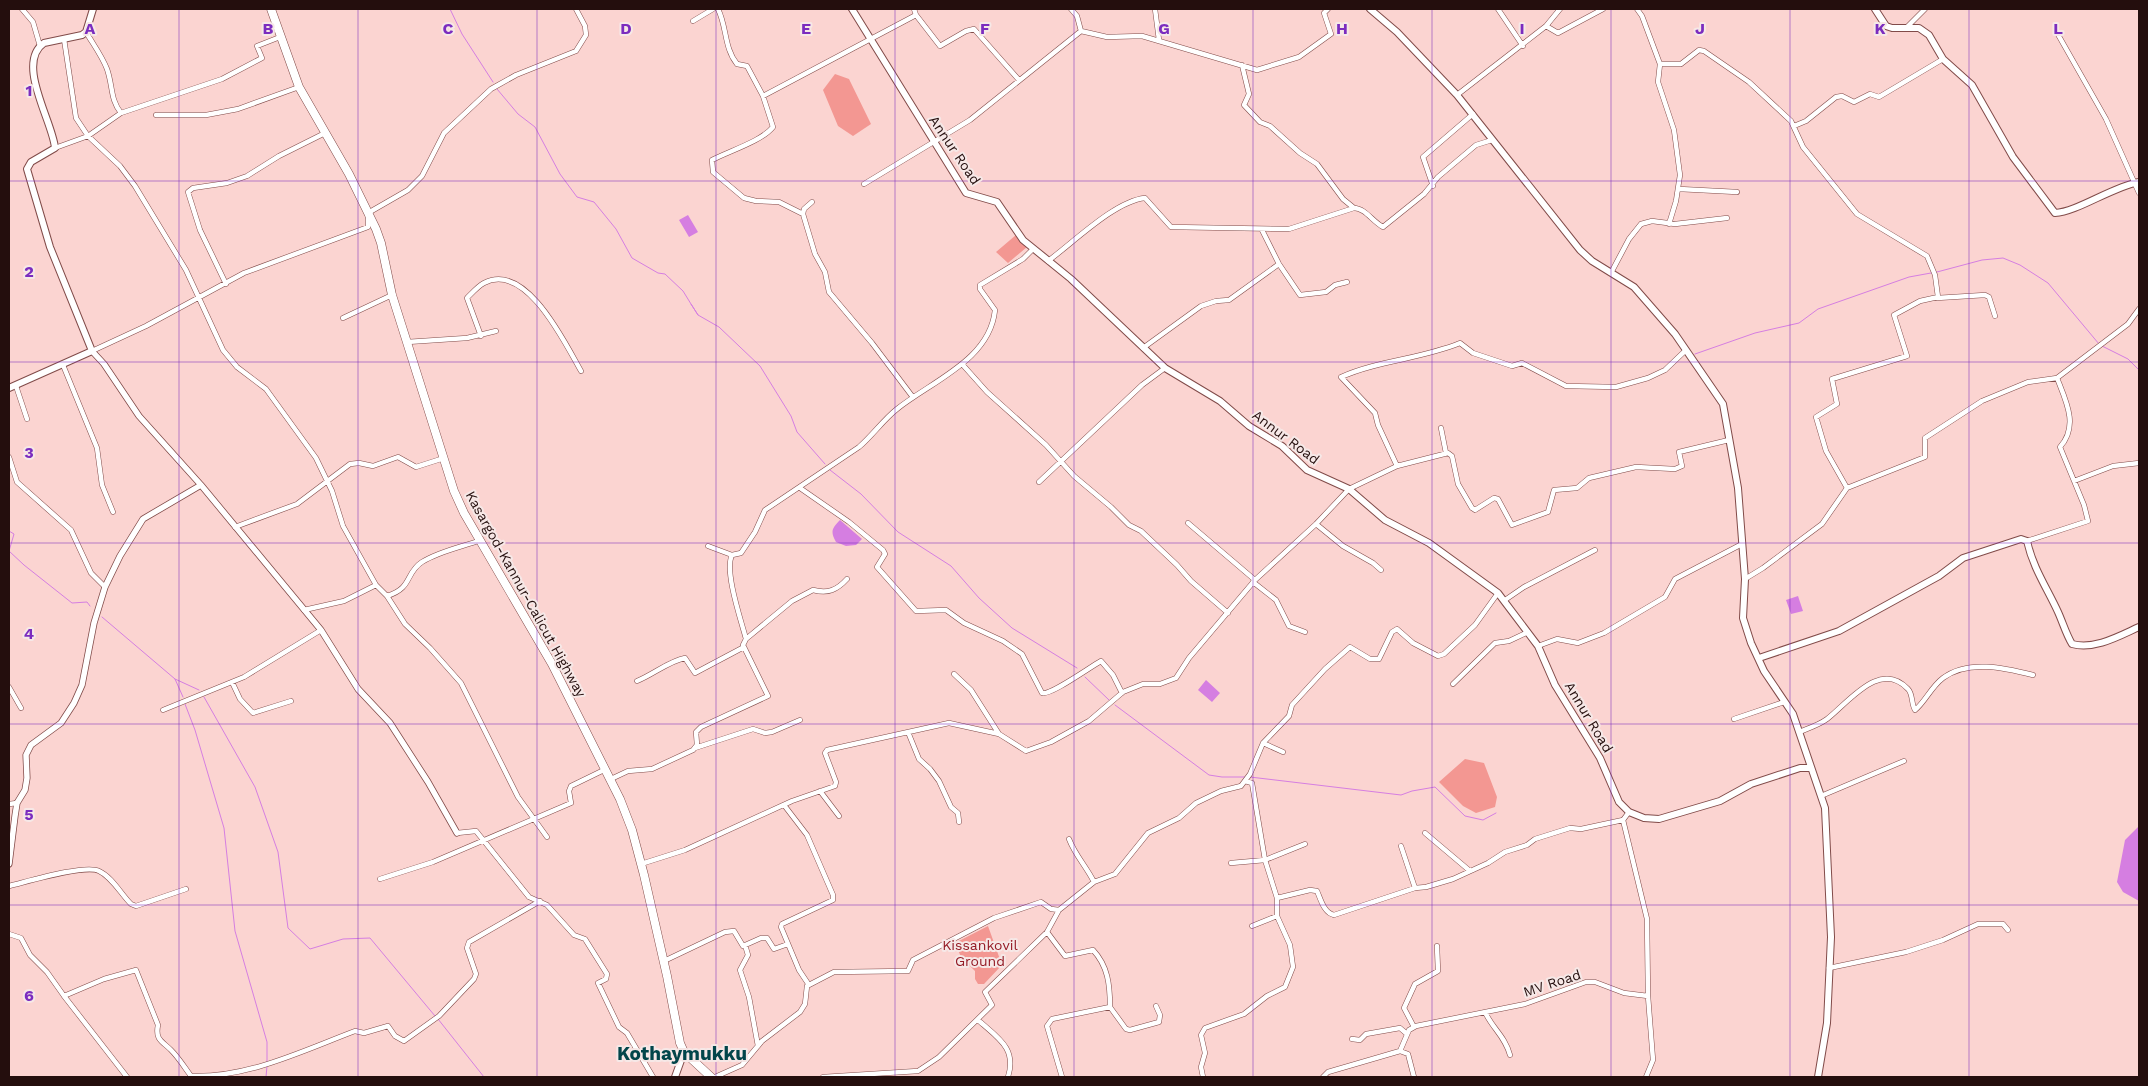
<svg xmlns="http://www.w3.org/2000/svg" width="2148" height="1086" font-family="'Work Sans',sans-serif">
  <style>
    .green { fill: #f39792 }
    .water { fill: #d57ee1 }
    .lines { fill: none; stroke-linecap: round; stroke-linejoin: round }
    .stream { stroke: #d57ee1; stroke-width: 1 }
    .minor-casing { stroke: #814b49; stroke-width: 5.5 }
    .tertiary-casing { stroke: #814b49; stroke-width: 7 }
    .secondary-casing { stroke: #814b49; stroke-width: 8 }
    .trunk-casing { stroke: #814b49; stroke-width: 9 }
    .minor { stroke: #fff; stroke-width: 4.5 }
    .tertiary { stroke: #fff; stroke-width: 5.5 }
    .secondary { stroke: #fff; stroke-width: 6 }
    .trunk { stroke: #fff; stroke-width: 8 }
    .grid { fill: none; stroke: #7b2cbf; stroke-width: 1; stroke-opacity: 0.55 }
    .labels { text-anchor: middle; stroke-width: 4; stroke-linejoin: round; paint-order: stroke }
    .street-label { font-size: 14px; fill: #240e0d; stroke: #f6e8e7 }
    .park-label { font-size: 14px; fill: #941a25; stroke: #f6e8e7 }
    .district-label { font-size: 19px; font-weight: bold; fill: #02454a; stroke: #f6e8e7 }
    .grid-label { font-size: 16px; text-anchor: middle; font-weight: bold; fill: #7b2cbf; stroke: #f6e8e7; stroke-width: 4; stroke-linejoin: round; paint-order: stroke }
  </style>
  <rect width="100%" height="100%" fill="#fbd4d1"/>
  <path class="green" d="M835,74L849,79L871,124L853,136L838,126L823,90Z
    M1016,235L1027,247L1008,263L996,252Z
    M1465,759L1484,763L1497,797L1495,807L1476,813L1463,806L1439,782Z
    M988,926L1002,965L984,984H978L975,979V971L961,957L955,943Z"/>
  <path class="water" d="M688,215L698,232L689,237L679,220Z
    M840,520L862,539L856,545L846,546L836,542C830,532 832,528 840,520Z
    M1798,596L1803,611L1791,614L1786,600Z
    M1206,680L1220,693L1212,702L1198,690Z
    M2139,826V901L2123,892L2117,882L2125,840Z"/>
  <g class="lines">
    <path class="stream" d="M450,9L462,34L493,82
      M497,89L518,114L535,127L560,174L577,197L594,202L616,229L632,258L658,273L665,274L683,291L691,304
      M1937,272L1982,260L2003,258L2020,265L2048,283L2099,344
      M698,315L691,304L698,315L719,327L760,366L791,416L797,432L825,464
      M2102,346L2128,359L2139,370
      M1695,354L1755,333L1799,323L1818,309L1909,277L1931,273
      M830,470L861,494L898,532L951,566L979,598L1012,628L1077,668
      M9,531L14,534L9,551L24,565L72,603L87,602L90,606
      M102,617L175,679L183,697
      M1085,677L1109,700
      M175,679L199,690
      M204,697L255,787L278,852L288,928L310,949L343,939L370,938L435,1016
      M185,704L195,730L224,828L235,931L267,1042V1062
      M1115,705L1209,775L1222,777H1246
      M1250,777L1401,795L1412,791L1435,787L1465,816L1483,820L1496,813
      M438,1019L484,1077
      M266,1077L267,1066"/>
    <g class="minor-casing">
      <path id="minor" d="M22,9L33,22L40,46
        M718,9C727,27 724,48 737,64L747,66L763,96L916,15L914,9
        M1071,9L1077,16L1081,31
        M1155,9L1159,40
        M1498,9L1523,46
        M1637,9L1642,16L1660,64
        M916,15L940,46L966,31L974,29L1019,80
        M693,21L713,9
        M1546,26L1560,9
        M1907,27L1925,9
        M2056,31L2106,119L2139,193
        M86,32C93,44 102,56 107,69C113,86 110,99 121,113
        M64,39L76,118L88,136L120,166L135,186L186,270L223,350L237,367L266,389L316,458L332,491L343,526L376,585
        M1242,65L1249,94L1244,105L1260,122L1270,126L1300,153L1317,164L1343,199L1354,208
        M1457,95L1546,26L1558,33L1603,9
        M763,96L773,127C762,141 729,151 712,160L713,172L744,198L756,201L779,202L803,214
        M156,115H206L238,109L299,87
        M1794,126L1806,121L1836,97L1842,96L1854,102L1870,94L1879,97L1943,59
        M55,148L88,136L121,113L222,79L262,58L257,46L280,37
        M864,184L970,120L1081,31L1107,37L1142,36L1257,70L1299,57L1331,34L1324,13L1328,9
        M1433,186L1423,157L1473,114
        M1679,189L1737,192
        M812,202L804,209L803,214L815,254L825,272L829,292L872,343L912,396
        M1669,224L1676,201L1680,175L1674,130L1658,82L1660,64H1681L1699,50L1704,51L1749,82L1791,121L1803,147L1857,214L1927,256L1935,275L1938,297L1920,301L1894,315L1907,356L1832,379L1837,404L1816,417L1826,451L1847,488
        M1262,230L1279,264L1300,295L1326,292L1335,285L1347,282
        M1048,261C1074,242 1115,201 1145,198L1171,227L1289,229L1354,208C1365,208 1373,222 1383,227L1424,194L1438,177L1476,145L1492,140
        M1611,273L1629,239L1641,224L1652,221L1675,224L1727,218
        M226,284L200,230L188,192L193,188L227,183L247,176L279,156L325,133
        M1937,298L1985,295L1989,297L1995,316
        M343,318L392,295
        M481,336L467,298C472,293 478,286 484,283C526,261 565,343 581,371
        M407,342L467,338L496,331
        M1143,348L1201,306L1216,301L1229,300L1279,264
        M92,351L146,326L244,273L368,227V213L408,190L422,176L444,133L491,89L516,75L576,51L586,35L585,26L576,9
        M962,364L987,392L1046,445L1074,476L1111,507L1129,525L1141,531L1177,565L1191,581L1228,613
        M63,365L97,448L102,485L113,512
        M16,386L27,419
        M1441,428L1446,453
        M9,457L17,482L71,530L91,573L105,587
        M1397,466L1448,453L1452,456L1458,484L1472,508L1475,510L1494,498L1498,499L1512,525L1548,512L1554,490L1577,488L1589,478L1636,467L1675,469L1682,466L1679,452L1729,440
        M2074,481L2113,466L2139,463
        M1039,482L1142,385L1165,368
        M800,488L849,522L883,550L885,554L877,567L916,611L946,610L964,623L1003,641L1022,654L1042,693C1050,696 1090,667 1101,661L1113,675L1122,693
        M1188,523L1255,580
        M1316,524L1343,546L1373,563L1381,570
        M235,527L297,504L350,464L359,463L373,466L398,457L416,467L444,458
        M2027,541L2088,521L2084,505L2060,447C2079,426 2066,401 2057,378L2128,324L2139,309
        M708,546L732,555
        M1745,579L1763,568L1822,524L1847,488L1925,457V438L1982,401L2028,382L2057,378
        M1253,582L1276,600L1289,626L1305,632
        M387,596L405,624L430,648L461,683L518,797L547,837
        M1505,600L1524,587L1595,550
        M304,610L344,601L376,585L387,596C413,588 405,573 422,562C440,551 462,547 481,540
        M746,639L792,601L813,590C828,594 837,590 847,579
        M1538,646L1557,639L1578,643L1604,633L1665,597L1675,579L1742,544
        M954,674L971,690L999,734
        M637,681C654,674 669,661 685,658L695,673L744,647
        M232,682L240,699L253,713L291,701
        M1453,684L1495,643L1509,641L1528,632
        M9,687L21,708
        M163,710L244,677L321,630
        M1734,719L1784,702
        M908,732L919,759L930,769L939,781L951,807L958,813L959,822
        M1799,732C1809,728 1819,725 1827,719C1849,702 1880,659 1908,689C1913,694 1911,703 1915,710C1925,702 1931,687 1943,678C1968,659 2005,668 2033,675
        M1263,743L1283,752
        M695,748L753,729L765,733L772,732L800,720
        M611,779L628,771L652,769L693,750L697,745L696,732L701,727L768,696L743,645L746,639C741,620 724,571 732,555L741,553L755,532L765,510L859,447C873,435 883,420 897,409C932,381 990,360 995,310L980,289V285L1023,259L1033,249
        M1245,781L1252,783L1265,860L1277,898
        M820,791L839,816
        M1821,796L1904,761
        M9,804L17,803
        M784,805L807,835L833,895V900L782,924L781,927L799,970L809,985
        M457,833L476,831L529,897L547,905L574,935L585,939L607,974L606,979L598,983L619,1027L627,1033L653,1077
        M1425,833L1470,871
        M1069,839C1075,855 1086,866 1094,882
        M1401,846L1415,888
        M1231,863L1265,860L1305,844
        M641,864L685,850L792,801L835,786L836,782L825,753L827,750L949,723L999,734L1026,751L1051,742L1089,721L1123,692L1143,684H1160L1176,678L1189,658L1255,580L1316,524L1349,489L1397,466L1378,425L1375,413L1341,377C1380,360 1421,359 1460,343L1473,353L1512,366L1522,363L1566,386L1616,387L1648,378L1665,370L1686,350
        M380,879L433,862L571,803L569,791L571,786L606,769
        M9,886C26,882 85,864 99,871C112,877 121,894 131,904L136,906L186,889
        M1252,926L1277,916
        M1047,932L1065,956L1093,950C1108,966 1110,985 1110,1007L1052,1019L1047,1026L1062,1077
        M9,934L21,938L30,955L47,972L64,996
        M745,945L748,955L740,970L749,997L758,1046
        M664,961L725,932L734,931L743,946L761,938H767L774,949L788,944
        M1829,968L1906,952L1943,940L1978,924H2003L2008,930
        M1110,1007L1126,1029L1130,1030L1159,1022L1160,1015L1156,1006
        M1485,1012C1492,1028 1505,1036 1510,1055
        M978,1020C998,1038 1017,1048 1008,1077
        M1414,1027L1404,1008L1415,984L1438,971L1437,946
        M1352,1039L1360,1040L1366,1034L1400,1028L1407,1034
        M1400,1051L1408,1054L1414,1077
        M127,1077L64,996L104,979L136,970L158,1025C155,1040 162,1041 171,1050C179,1058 185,1068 191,1076C248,1078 302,1051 355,1031L364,1033L388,1026L395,1036L404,1041L439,1016L474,979L476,974L467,948L469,942L540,901
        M715,1077L742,1065L762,1041L800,1012L805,1004L807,986L834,972L908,971L913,960L994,918L1041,902L1051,909L1059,910
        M823,1077L918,1071L939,1057L992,1005L985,992L1047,932L1059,910L1094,882L1115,874L1148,833L1179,818L1196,803L1221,791L1241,786L1250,774L1263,743L1289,716L1292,705L1325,669L1350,647L1370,659H1379L1392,632L1397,629L1413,643L1438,656L1444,654L1475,625L1498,593
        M1203,1077L1201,1067L1205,1053L1201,1035L1205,1028L1244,1014L1267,996L1285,987L1293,967L1290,945L1277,916V898L1310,890L1317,891C1321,900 1324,913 1334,915L1415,888L1426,887L1453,879L1488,863L1505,852L1527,845L1535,839L1570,828L1581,829L1623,820
        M1323,1077L1328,1072L1400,1051L1409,1030L1416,1026L1525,1004L1586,982H1595L1624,993L1648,996L1647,919L1623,820L1629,812
        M1646,1077L1653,1060L1648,996"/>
    </g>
    <g class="tertiary-casing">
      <path id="tertiary" d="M201,485L321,630L358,689L390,723L428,782L457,833
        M9,864L15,816L17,803L25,790L27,778L26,755L31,745L61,723L74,703L82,685L94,623L105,587L120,556L143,519L201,485L139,416L104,364L92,351"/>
    </g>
    <g class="secondary-casing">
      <path id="secondary" d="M852,9L966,193L997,202L1023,240L1071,279L1165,368L1220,401L1249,426L1282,446L1307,470L1349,489L1385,520L1429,543L1498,593L1538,646L1555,685L1600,758L1619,802L1629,812L1644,818L1659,819L1720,801L1751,784L1800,768H1810
        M1370,9L1397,32L1457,95L1580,250L1592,261L1634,287L1675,334L1723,404L1738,488L1745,579L1743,618L1751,643L1764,671L1793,714L1825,808L1831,937L1827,1023L1818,1077
        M1875,9L1886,26L1892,28H1919L1929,35L1943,59L1972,85L2013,157L2055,213C2077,212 2112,187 2139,182
        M9,388L92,351L50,247L27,169L31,162L55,148C53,122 15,63 44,43L82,35L86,32L93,9
        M1759,658L1839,631L1939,576L1963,558L2021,539L2027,541C2033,568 2047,588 2058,612C2063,623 2066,634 2072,644C2095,650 2119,636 2139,627
        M675,1077L684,1052"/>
    </g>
    <g class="trunk-casing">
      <path id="trunk" d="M271,9L299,87L349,174L376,229L381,243L392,295L454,491L464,513L552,664L620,799L632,830L644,875L667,976L680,1043L684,1052L711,1077"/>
    </g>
    <use href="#minor" class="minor"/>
    <use href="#tertiary" class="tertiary"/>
    <use href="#secondary" class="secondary"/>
    <use href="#trunk" class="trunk"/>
  </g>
  <path class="grid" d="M179,9V1077M358,9V1077M537,9V1077M716,9V1077M895,9V1077M1074,9V1077M1253,9V1077M1432,9V1077M1611,9V1077M1790,9V1077M1969,9V1077M9,181H2139M9,362H2139M9,543H2139M9,724H2139M9,905H2139"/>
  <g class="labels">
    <g class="street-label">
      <text transform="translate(955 150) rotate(56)" y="5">Annur Road</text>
      <text transform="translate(1286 437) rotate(37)" y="5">Annur Road</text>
      <text transform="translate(526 594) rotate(61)" y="5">Kasargod-Kannur-Calicut Highway</text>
      <text transform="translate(1589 717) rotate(59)" y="5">Annur Road</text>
      <text transform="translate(1552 983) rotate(-18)" y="5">MV Road</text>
    </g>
    <g class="park-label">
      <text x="980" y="950">Kissankovil<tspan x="980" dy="16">Ground</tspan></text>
    </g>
    <g class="district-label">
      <text x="682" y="1060">Kothaymukku</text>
    </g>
  </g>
  <g class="grid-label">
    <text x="90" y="34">A</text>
    <text x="268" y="34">B</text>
    <text x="448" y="34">C</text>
    <text x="626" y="34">D</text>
    <text x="806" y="34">E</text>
    <text x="985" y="34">F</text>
    <text x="1164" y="34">G</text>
    <text x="1342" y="34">H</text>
    <text x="1522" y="34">I</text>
    <text x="1700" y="34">J</text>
    <text x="1880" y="34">K</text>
    <text x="2058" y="34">L</text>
    <text x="29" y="96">1</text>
    <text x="29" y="277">2</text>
    <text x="29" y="458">3</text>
    <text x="29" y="639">4</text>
    <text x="29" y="820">5</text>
    <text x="29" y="1001">6</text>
  </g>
  <rect width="2148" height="1086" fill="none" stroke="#240e0d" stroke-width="20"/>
</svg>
